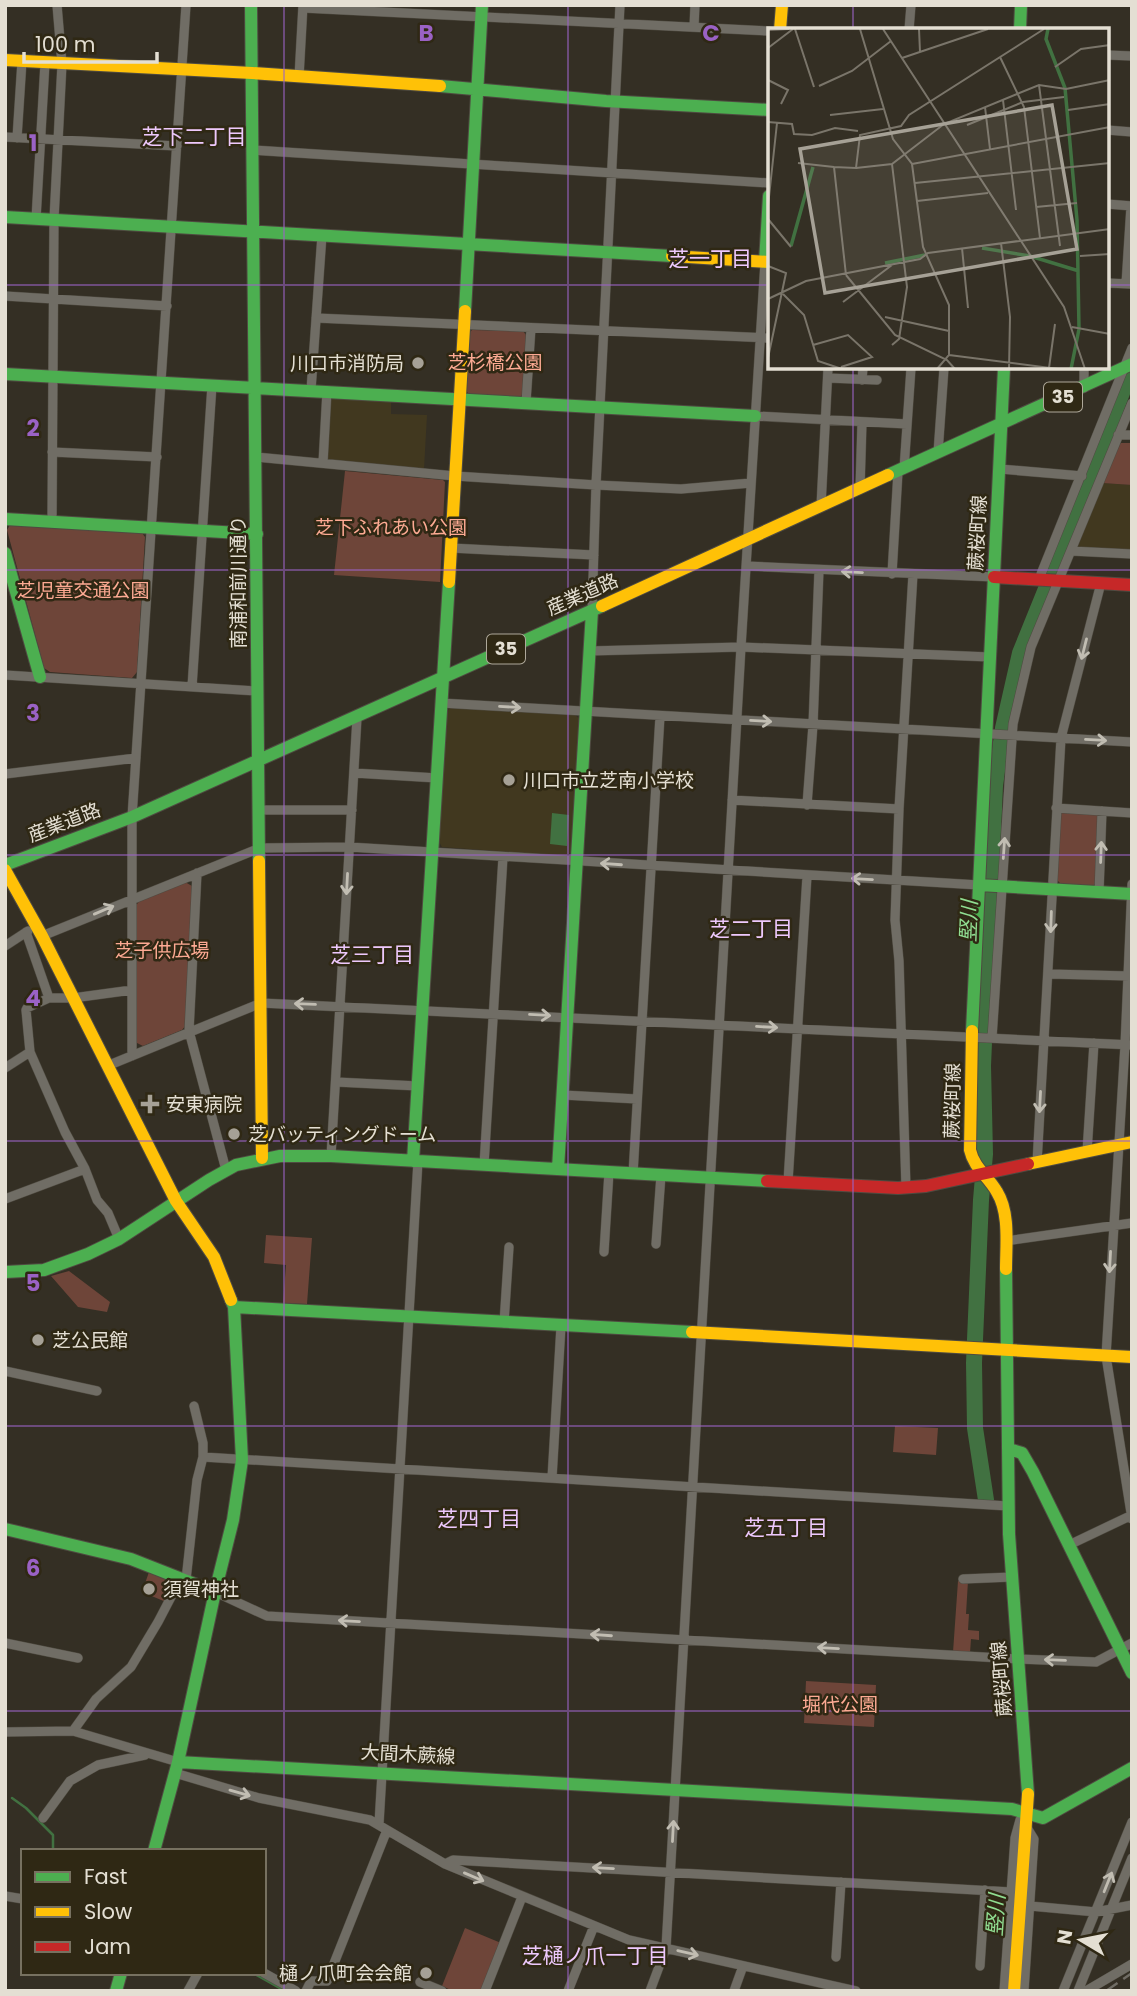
<svg xmlns="http://www.w3.org/2000/svg" width="1137" height="1996" font-family="Poppins,'Noto Sans JP',sans-serif">
  <style>
    .built { fill: #41381f }
    .green { fill: #6e4539 }
    .water { fill: #417141 }
    .lines { fill: none; stroke-linecap: round; stroke-linejoin: round }
    .stream { stroke: #417141; stroke-width: 2.5 }
    .river { stroke: #417141; stroke-width: 16 }
    .street-casing { stroke: #4f4b41; stroke-width: 10 }
    .fast-casing { stroke: #4f4b41; stroke-width: 14 }
    .slow-casing { stroke: #4f4b41; stroke-width: 14 }
    .jam-casing { stroke: #4f4b41; stroke-width: 14 }
    .street { stroke: #706d65; stroke-width: 9 }
    .fast { stroke: #4caf50; stroke-width: 12 }
    .slow { stroke: #ffc107; stroke-width: 12 }
    .jam { stroke: #c62828; stroke-width: 12 }
    .rail { stroke: #706d65; stroke-width: 2.5; stroke-dasharray: 14 7; stroke-linecap: butt }
    .oneway { stroke: #c1bdb2 }
    .grid { fill: none; stroke: #9a62c5; stroke-width: 2; stroke-opacity: 0.55 }
    .poi-dot { fill: #a6a196; stroke: #2f2814; stroke-width: 2.5 }
    .labels { text-anchor: middle; stroke-width: 5; stroke-linejoin: round; paint-order: stroke }
    .shield { fill: #2f2814; stroke: #aea89a; stroke-width: 2 }
    .shield-label { font-size: 18px; font-weight: bold; fill: #e4dfd3 }
    .park-label { font-size: 19px; fill: #fdaa93; stroke: #2f2814 }
    .poi-label { font-size: 19px; fill: #e4dfd3; stroke: #2f2814; text-anchor: start }
    .street-label { font-size: 19px; fill: #e4dfd3; stroke: #2f2814 }
    .neighbourhood-label { font-size: 21px; fill: #edc8fc; stroke: #2f2814 }
    .water-label { font-size: 21px; font-style: italic; fill: #90dd91; stroke: #2f2814 }
    .inset-river { fill: none; stroke: #417141; stroke-width: 3.5 }
    .inset-road { fill: none; stroke: #7a756a; stroke-width: 2 }
    .view { fill: #a6a196; fill-opacity: 0.15; stroke: #a6a196; stroke-width: 3.5 }
    .inset-edge { fill: none; stroke: #e4dfd3; stroke-width: 3.5 }
    .grid-label { font-size: 23px; text-anchor: middle; font-weight: bold; fill: #9a62c5; stroke: #2f2814; stroke-width: 5; stroke-linejoin: round; paint-order: stroke }
  </style>
  <rect width="100%" height="100%" fill="#342f24"/>
  <path class="built" d="M331,398L391,401V414L427,415L424,469L326,460Z
    M1102,483L1132,485V552L1077,549Z
    M451,707L575,715L580,719L572,851L567,856L442,847L438,840L446,712Z"/>
  <path class="green" d="M472,330L523,331L526,335L523,394L520,397L469,394L464,389L468,334Z
    M1121,443H1132V485L1102,483L1117,446Z
    M345,471L443,480L445,482L440,582L334,575Z
    M10,525L142,533L145,537L137,672L132,678L50,672L44,668L7,530Z
    M1063,812L1097,814L1099,818L1096,883L1092,887L1062,885L1056,879L1060,814Z
    M185,882L192,886L186,1025L182,1030L143,1046L135,1042L136,906L139,901Z
    M266,1235L312,1238L307,1304L283,1303L286,1265L264,1263Z
    M69,1271L110,1302L107,1312L78,1307L51,1276Z
    M895,1426L938,1428L936,1455L893,1452Z
    M149,1572L176,1582L166,1602L142,1592Z
    M958,1581H968L966,1614H969L968,1630L979,1631V1640L971,1639L970,1653L953,1652Z
    M806,1681L876,1685L874,1727L804,1723Z
    M465,1928L501,1943L482,1991H453L442,1986Z"/>
  <path class="water" d="M552,813L569,815L567,846L550,844Z"/>
  <g class="lines">
    <path class="stream" d="M12,1798L26,1808L53,1835V1851
      M253,1973L285,1991"/>
    <path class="river" d="M986,1500L975,1428L974,1363L981,1200L985,1154L983,1066L995,786L1003,728L1020,653L1082,500L1132,366"/>
    <g class="street-casing">
      <path id="street" d="M303,8L769,31
        M694,27L695,5
        M909,30L911,5
        M1107,55L1132,56
        M299,77L303,5
        M1107,130L1132,132
        M5,137L177,146
        M17,138L22,61
        M252,150L769,183
        M1107,204L1132,206
        M36,219L45,63
        M1107,283L1130,284
        M1126,284L1131,206
        M5,296L167,306
        M316,318L769,338
        M828,378L877,380
        M862,380L863,368
        M1084,388V368
        M311,390L322,235
        M526,402L531,328
        M755,416L907,424
        M1118,435H1132
        M52,452L157,457
        M938,453L944,368
        M256,457L455,476L596,485L681,489L751,483
        M323,463L327,391
        M904,469L911,368
        M1000,469L1082,476
        M860,489L862,422
        M821,506L828,368
        M52,521L54,219L62,64L57,5
        M451,548L594,555
        M1071,551L1132,554
        M746,566L994,577
        M892,574L898,472
        M1039,579L1132,348
        M592,611L596,485L620,5
        M589,651L741,647L990,657
        M5,675L257,691
        M192,687L212,385
        M441,703L1132,742
        M354,773L437,778
        M5,774L136,758
        M732,800L899,809
        M807,805L813,725L819,570
        M1056,808L1132,813
        M259,810H352
        M197,873L189,1031L226,1170
        M1132,884L1125,1045L1106,1356L1132,1519
        M1099,892L1102,811
        M26,932L49,998
        M42,936L260,848L349,847L979,885
        M5,946L28,931
        M1049,974L1130,976
        M992,1038L1013,724L1031,647L1132,403
        M132,1056V817L186,5
        M107,1066L261,1003L1132,1045
        M5,1068L30,1052
        M336,1082L418,1086
        M563,1095L637,1099
        M1087,1152L1094,1043
        M331,1156L357,718
        M1037,1163L1061,738L1101,583
        M484,1165L503,857
        M633,1174L660,716
        M788,1182L807,876
        M906,1188L899,961L895,920L899,809L913,574
        M5,1199L85,1169
        M119,1239L108,1213L97,1200L85,1169L65,1132L30,1052L26,1010L27,1008L49,998H73L132,990
        M1006,1241L1132,1223
        M656,1244L661,1175
        M604,1252L609,1172
        M504,1323L509,1247
        M5,1371L97,1391
        M203,1457L1008,1506
        M552,1478L561,1326
        M1069,1545L1132,1515
        M963,1579L1012,1577
        M186,1580L197,1480L203,1457V1443L194,1406
        M215,1592L267,1616L1018,1659L1096,1662L1132,1643
        M5,1643L78,1658
        M73,1731L96,1699L131,1667L158,1622L181,1578
        M5,1732L73,1731L178,1762
        M175,1773L259,1798L370,1820L445,1864L629,1940L856,1991
        M43,1818L70,1781L98,1765L145,1755
        M379,1824L418,1161
        M445,1864L453,1860L1011,1892
        M5,1896L23,1899
        M1030,1906L1096,1912L1132,1905
        M836,1957L841,1882
        M980,1966L985,1890
        M264,1973L296,1991
        M420,1982L442,1991
        M188,1991L198,1973
        M306,1991L311,1981H327L387,1830
        M485,1991L522,1897
        M568,1991L594,1926
        M650,1991L666,1948L741,647L765,262
        M734,1991L743,1966
        M1004,1991L1015,1838L1020,1820L1027,1813
        M1024,1991L1034,1839L1026,1826
        M1063,1991L1132,1822
        M1078,1991L1132,1858
        M1086,1991L1132,1964"/>
    </g>
    <g class="fast-casing">
      <path id="fast" d="M251,5L259,861
        M1020,30L1021,5
        M440,86L606,101L769,110
        M5,217L672,256
        M765,262L769,196
        M465,311L482,5
        M5,374L755,416
        M888,475L1132,364
        M5,519L257,534
        M5,553L40,677
        M5,865L132,817L602,606
        M979,885L1132,894
        M972,1031L1004,368
        M413,1161L449,582
        M558,1169L592,611
        M1006,1269L1009,1534L1028,1794
        M5,1272L44,1270L88,1254L119,1239L209,1180L236,1165L280,1156H331L767,1181
        M234,1307L692,1332
        M1009,1449L1022,1453L1033,1472L1132,1673
        M5,1529L131,1559L215,1592L178,1762L154,1851
        M215,1592L233,1520L242,1460L234,1307L231,1300
        M178,1762L1012,1809L1043,1818L1132,1768
        M116,1991L121,1973"/>
    </g>
    <g class="slow-casing">
      <path id="slow" d="M780,30L782,5
        M5,60L252,73L440,86
        M672,256L769,262
        M449,582L465,311
        M602,606L888,475
        M259,861L262,1158
        M5,870L42,936L176,1201L214,1257L231,1300
        M972,1031L970,1150C974,1168 988,1176 997,1192C1010,1213 1006,1245 1006,1269
        M1028,1164L1132,1142
        M692,1332L1132,1357
        M1014,1991L1028,1794"/>
    </g>
    <g class="jam-casing">
      <path id="jam" d="M994,577L1132,585
        M767,1181L898,1188L926,1186L1028,1164"/>
    </g>
    <use href="#street" class="street"/>
    <use href="#fast" class="fast"/>
    <use href="#slow" class="slow"/>
    <use href="#jam" class="jam"/>
    <path class="rail" d="M1106,1991L1132,1973"/>
  </g>
  <defs><path id="oneway-shaft" d="M-6 0H5M1.5-3L5.5 0L1.5 3" fill="none" stroke-width="1.6" stroke-linecap="round" stroke-linejoin="round" transform="scale(1.75)"/></defs>
  <g class="oneway">
    <use href="#oneway-shaft" transform="translate(852 572) rotate(-177)"/>
    <use href="#oneway-shaft" transform="translate(1084 649) rotate(104)"/>
    <use href="#oneway-shaft" transform="translate(510 707) rotate(3)"/>
    <use href="#oneway-shaft" transform="translate(761 721) rotate(3)"/>
    <use href="#oneway-shaft" transform="translate(1096 740) rotate(3)"/>
    <use href="#oneway-shaft" transform="translate(1004 848) rotate(-86)"/>
    <use href="#oneway-shaft" transform="translate(1101 852) rotate(-88)"/>
    <use href="#oneway-shaft" transform="translate(611 864) rotate(-176)"/>
    <use href="#oneway-shaft" transform="translate(862 879) rotate(-177)"/>
    <use href="#oneway-shaft" transform="translate(347 884) rotate(93)"/>
    <use href="#oneway-shaft" transform="translate(104 910) rotate(-23)"/>
    <use href="#oneway-shaft" transform="translate(1051 922) rotate(92)"/>
    <use href="#oneway-shaft" transform="translate(305 1004) rotate(-178)"/>
    <use href="#oneway-shaft" transform="translate(540 1015) rotate(3)"/>
    <use href="#oneway-shaft" transform="translate(767 1027) rotate(3)"/>
    <use href="#oneway-shaft" transform="translate(1040 1102) rotate(93)"/>
    <use href="#oneway-shaft" transform="translate(1110 1262) rotate(93)"/>
    <use href="#oneway-shaft" transform="translate(349 1621) rotate(-177)"/>
    <use href="#oneway-shaft" transform="translate(601 1635) rotate(-176)"/>
    <use href="#oneway-shaft" transform="translate(828 1648) rotate(-177)"/>
    <use href="#oneway-shaft" transform="translate(1055 1660) rotate(-178)"/>
    <use href="#oneway-shaft" transform="translate(240 1793) rotate(16)"/>
    <use href="#oneway-shaft" transform="translate(673 1831) rotate(-87)"/>
    <use href="#oneway-shaft" transform="translate(603 1868) rotate(-177)"/>
    <use href="#oneway-shaft" transform="translate(474 1877) rotate(23)"/>
    <use href="#oneway-shaft" transform="translate(1108 1882) rotate(-68)"/>
    <use href="#oneway-shaft" transform="translate(688 1953) rotate(13)"/>
  </g>
  <path class="grid" d="M284,5V1991M568,5V1991M853,5V30M5,285H769M1107,285H1132M853,368V1991M5,570H1132M5,855H1132M5,1141H1132M5,1426H1132M5,1711H1132"/>
  <g class="poi-dot">
    <circle cx="418" cy="363" r="7"/>
    <circle cx="509" cy="780" r="7"/>
    <path d="M146.5 1093.5h7v7h7v7h-7v7h-7v-7h-7v-7h7z"/>
    <circle cx="234" cy="1134" r="7"/>
    <circle cx="38" cy="1340" r="7"/>
    <circle cx="149" cy="1589" r="7"/>
    <circle cx="426" cy="1973" r="7"/>
  </g>
  <g class="labels">
    <g class="shield">
      <rect x="1044" y="382.5" width="38" height="29" rx="5"/>
      <rect x="487" y="634.5" width="38" height="29" rx="5"/>
    </g>
    <g class="shield-label">
      <text x="1063" y="403">35</text>
      <text x="506" y="655">35</text>
    </g>
    <g class="park-label">
      <text x="495" y="369">芝杉橋公園</text>
      <text x="391" y="534">芝下ふれあい公園</text>
      <text x="83" y="597">芝児童交通公園</text>
      <text x="162" y="957">芝子供広場</text>
      <text x="840" y="1711">堀代公園</text>
    </g>
    <g class="poi-label">
      <text x="404" y="370" text-anchor="end">川口市消防局</text>
      <text x="523" y="787">川口市立芝南小学校</text>
      <text x="166" y="1111">安東病院</text>
      <text x="248" y="1141">芝バッティングドーム</text>
      <text x="52" y="1347">芝公民館</text>
      <text x="163" y="1596">須賀神社</text>
      <text x="412" y="1980" text-anchor="end">樋ノ爪町会会館</text>
    </g>
    <g class="street-label">
      <text transform="translate(977 533) rotate(-87)" y="7">蕨桜町線</text>
      <text transform="translate(238 582) rotate(-90)" y="7">南浦和前川通り</text>
      <text transform="translate(582 594) rotate(-24)" y="7">産業道路</text>
      <text transform="translate(64 822) rotate(-21)" y="7">産業道路</text>
      <text transform="translate(952 1101) rotate(-89)" y="7">蕨桜町線</text>
      <text transform="translate(1001 1679) rotate(-95)" y="7">蕨桜町線</text>
      <text transform="translate(408 1754) rotate(3)" y="7">大間木蕨線</text>
    </g>
    <g class="neighbourhood-label">
      <text x="194" y="144">芝下二丁目</text>
      <text x="710" y="266">芝一丁目</text>
      <text x="751" y="936">芝二丁目</text>
      <text x="372" y="962">芝三丁目</text>
      <text x="479" y="1526">芝四丁目</text>
      <text x="786" y="1535">芝五丁目</text>
      <text x="595" y="1963">芝樋ノ爪一丁目</text>
    </g>
    <g class="water-label">
      <text transform="translate(969 921) rotate(-88)" y="7">竪川</text>
      <text transform="translate(996 1915) rotate(-86)" y="7">竪川</text>
    </g>
  </g>
  <g transform="translate(768 28)">
    <rect width="341" height="341" fill="#342f24"/>
    <path class="inset-river" d="M280,1L278,11L297,60L309,192L311,300M23,218L45,139M214,220L262,228L311,243M117,235L157,227M303,341L311,301"/>
    <path class="inset-road" d="M27,1L46,59M92,1L125,111L144,136L155,219L181,277V327L169,341M115,1L296,279L317,341M151,1L152,24M0,2L21,1M0,20L25,1M232,29L256,79L272,210M134,30L220,1M287,39L313,21L342,17M0,52L20,62L13,76M271,57L292,218M51,58L84,43L123,13M235,72L248,182M217,79L222,121M300,82L342,76M62,87L115,81M0,94L24,96L26,106L44,107L67,100L90,103M199,97L255,74L296,69M30,135L66,139M124,136L139,259L131,311L124,317M144,136L342,99M88,140L124,136L176,96L271,57L298,61L342,52M147,155L342,135M149,173L220,165M0,178L9,95M268,179L309,175M0,191L23,219M233,215L242,289L241,341M194,220L200,280M312,228L342,226M0,238L18,245L0,330M78,247L127,307L179,332L187,341M78,247L66,139L88,140L92,107L133,98L141,87L276,1M15,266L36,287L50,333L74,341M0,271L38,253L152,231L160,225L342,201M75,274L124,237M117,289L181,303M304,299L342,306M45,317L80,307L104,329L73,339M181,327L290,341M281,340L287,296"/>
    <path class="view" d="M284,77L309,221L57,265L32,121Z"/>
    <rect width="341" height="341" class="inset-edge"/>
  </g>
  <g class="grid-label">
    <text x="426" y="41">B</text>
    <text x="711" y="41">C</text>
    <text x="33" y="151">1</text>
    <text x="33" y="436">2</text>
    <text x="33" y="721">3</text>
    <text x="33" y="1006">4</text>
    <text x="33" y="1291">5</text>
    <text x="33" y="1576">6</text>
  </g>
  <rect width="1137" height="1996" fill="none" stroke="#e4dfd3" stroke-width="14"/>
  <rect x="21" y="1849" width="245" height="126" fill="#2f2814" stroke="#777160" stroke-width="2"/>
  <rect x="35" y="1872" width="35" height="10" fill="#4caf50" stroke="#777160" stroke-width="2"/>
  <text x="84" y="1884" font-size="21" fill="#e4dfd3">Fast</text>
  <rect x="35" y="1907" width="35" height="10" fill="#ffc107" stroke="#777160" stroke-width="2"/>
  <text x="84" y="1919" font-size="21" fill="#e4dfd3">Slow</text>
  <rect x="35" y="1942" width="35" height="10" fill="#c62828" stroke="#777160" stroke-width="2"/>
  <text x="84" y="1954" font-size="21" fill="#e4dfd3">Jam</text>
  <g transform="translate(1081 1940) rotate(280)" stroke="#2f2814" stroke-width="5" paint-order="stroke">
  <path d="M0-5L12 26L0 18L-12 26Z" fill="#e4dfd3"/>
  <text y="-10" font-size="19" font-weight="bold" text-anchor="middle" fill="#e4dfd3">N</text>
  </g>
  <path d="M24 52v10h133v-10" fill="none" stroke="#e4dfd3" stroke-width="3.5"/>
  <text x="35" y="52" font-size="21" fill="#e4dfd3" stroke="#2f2814" stroke-width="5" paint-order="stroke">100 m</text>
</svg>
